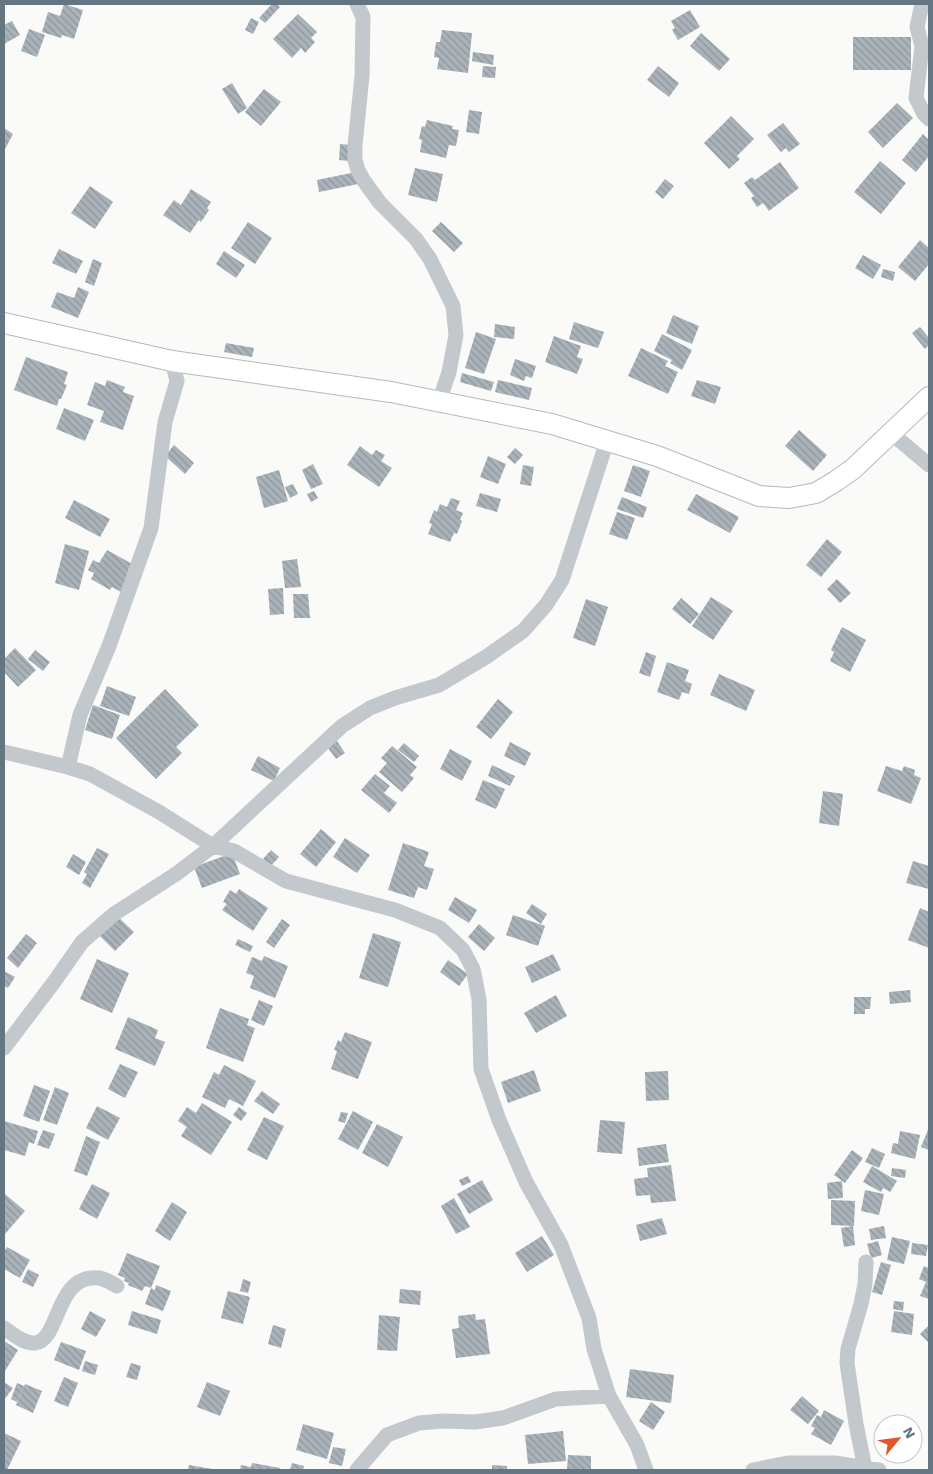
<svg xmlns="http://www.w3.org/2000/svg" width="933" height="1474" font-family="'Work Sans',sans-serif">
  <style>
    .building { fill: url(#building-back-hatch) }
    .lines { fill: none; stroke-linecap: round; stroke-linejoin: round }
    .secondary-casing { stroke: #b3babf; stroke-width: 22 }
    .minor { stroke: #c3c8cc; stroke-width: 15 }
    .secondary { stroke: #fff; stroke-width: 20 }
  </style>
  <defs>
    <pattern id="building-back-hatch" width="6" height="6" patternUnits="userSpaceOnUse" patternTransform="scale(1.25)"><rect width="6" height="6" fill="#aab3b9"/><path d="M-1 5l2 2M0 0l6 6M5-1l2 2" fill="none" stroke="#8e969c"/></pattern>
  </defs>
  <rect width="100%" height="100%" fill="#fafaf8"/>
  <path class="building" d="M64,4L83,10L74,39L62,35L61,38L42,32L48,12L60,16Z
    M272,4H277L280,7L265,23L259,18Z
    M690,10L700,27L678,40L672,30L675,28L671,21Z
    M298,14L317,32L311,38L315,42L305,53L301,48L292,58L273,39Z
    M251,18L259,22L253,34L245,30Z
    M12,21L20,35L4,44V25Z
    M29,29L45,35L37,57L21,51Z
    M442,30L472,33L468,73L437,69L439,58L434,57L436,42H440Z
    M701,33L730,59L719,71L690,46Z
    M853,37H911V70H853Z
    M473,52L494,55L493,65L472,61Z
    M483,66L496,67L495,78L482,77Z
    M658,66L679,83L669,97L647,80Z
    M232,83L247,108L238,114L222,89Z
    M264,89L281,102L261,126L245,112Z
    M897,103L913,118L883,148L868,132Z
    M469,110L482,112L479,134L466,132Z
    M731,116L754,139L737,156L740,159L729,169L704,143Z
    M427,120L453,126L452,129L459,130L456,146L449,145L446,158L420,152L422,140L419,139L422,126L425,127Z
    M783,123L800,144L789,152L786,148L781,152L767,135Z
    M4,128L13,134L4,151Z
    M923,134L929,140V156L916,172L902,160Z
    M340,144L350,145L349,161L339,160Z
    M880,161L906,183L881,214L854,192Z
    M780,162L799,188L769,211L763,203L757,207L751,198L754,196L744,183L752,177L755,180Z
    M415,168L443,174L437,202L408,195Z
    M356,172L358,184L319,192L317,180Z
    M665,179L674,186L663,199L655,192Z
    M90,186L113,202L95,229L71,213Z
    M191,189L211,202L207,208L209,210L201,222L199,220L190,233L163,215L174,200L181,205Z
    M248,222L272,238L255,264L231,248Z
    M441,222L463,243L454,252L432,231Z
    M920,240L929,248V264L915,281L898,267Z
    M59,249L83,261L76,274L52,263Z
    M224,251L245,265L236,278L216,264Z
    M863,255L881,265L873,279L855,268Z
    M93,259L102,263L94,286L85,282Z
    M883,269L895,272L893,281L881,277Z
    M78,287L89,292L78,318L51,307L57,292L74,298Z
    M673,315L699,326L692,344L666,333Z
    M574,322L604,332L598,348L569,339Z
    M495,324L515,327L514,339L494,337Z
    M920,327L929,338V345L925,349L912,333Z
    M476,332L496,339L484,374L465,368Z
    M662,334L692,350L682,370L670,363L672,360L654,351Z
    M554,336L581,346L577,357L583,359L577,374L545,362Z
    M226,343L254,348L252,357L224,352Z
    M641,348L668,361L665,366L678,372L668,394L628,376Z
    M26,357L68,372L64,384L67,385L61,399H59L57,406L14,390Z
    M515,359L536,366L532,378L526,376L524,381L510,375Z
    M462,373L494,382L491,391L460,382Z
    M107,380L125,387L123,392L134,396L123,430L100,422L104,411L87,405L95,382L105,386Z
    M498,380L532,388L529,400L495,392Z
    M697,380L721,387L715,404L691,396Z
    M64,408L94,420L85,441L56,429Z
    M799,430L827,455L813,471L785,446Z
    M174,445L194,463L185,474L165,456Z
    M360,446L372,455L376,450L385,455L381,461L392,468L379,487L347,465Z
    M515,448L523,455L515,464L507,457Z
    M488,456L506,464L498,484L480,477Z
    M313,464L323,484L311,489L302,470Z
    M523,465L534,467L531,486L520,484Z
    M633,465L650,471L641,497L624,491Z
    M279,470L288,501L264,508L256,477Z
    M293,484L298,494L290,498L285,487Z
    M314,491L318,498L311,502L307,494Z
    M480,493L501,499L497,512L476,506Z
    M696,494L739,517L730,533L687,510Z
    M622,497L647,507L643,518L617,509Z
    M451,498L460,501L456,510L463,513L460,520L462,521L457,534L454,533L450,542L428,534L432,524L429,523L434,510L437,512L440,504L447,507Z
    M74,500L110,519L100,537L65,518Z
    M617,512L635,518L627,540L609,534Z
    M827,539L842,552L821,577L806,565Z
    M65,544L89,551L79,590L55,583Z
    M107,550L136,566L121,592L112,587L110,590L91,579L94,573L88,570L93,560L99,563Z
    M297,559L301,587L285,588L282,561Z
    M837,579L851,593L840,603L827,589Z
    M283,588L284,614L270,615L268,589Z
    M293,594H308L310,618H294Z
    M711,597L733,611L713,640L692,626Z
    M681,598L699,614L690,624L672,609Z
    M586,599L608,607L595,646L573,638Z
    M842,627L866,640L850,672L830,661L834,652L831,650Z
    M15,648L36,670L18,687L4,672V659Z
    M35,650L50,662L43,671L28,659Z
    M646,652L656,656L650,677L639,673Z
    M667,662L689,670L685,681L692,684L689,694L682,692L679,700L657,692Z
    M719,674L755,690L746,711L710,695Z
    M107,686L136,697L129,716L100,706Z
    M165,689L199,725L176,747L182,753L156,779L116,738Z
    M498,699L513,712L491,739L476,727Z
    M93,705L120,715L112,739L85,730Z
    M337,741L345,753L336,759L328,748Z
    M510,742L531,753L525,766L504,756Z
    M404,743L419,756L414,762L398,750Z
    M392,746L417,767L410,775L414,778L402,792L379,772L387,763L381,758Z
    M450,749L472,761L462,781L440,769Z
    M258,756L280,768L274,781L251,770Z
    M492,765L515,776L510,786L488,776Z
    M886,766L902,771L904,766L915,770L914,775L921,778L911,804L877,791Z
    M375,774L390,786L384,793L397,803L389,813L361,790Z
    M483,780L505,789L496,809L475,800Z
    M823,791L843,794L839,826L819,823Z
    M321,829L336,842L316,867L300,854Z
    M345,838L370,855L357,873L333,857Z
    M403,843L429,852L424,866L434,869L427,890L418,887L414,898L388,890Z
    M97,848L109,854L90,888L82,883L87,874L84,872Z
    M271,850L279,857L270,867L263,859Z
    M232,853L240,874L202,888L194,867Z
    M73,854L86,862L79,875L66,867Z
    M913,861L929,866V889L906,883Z
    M239,889L268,908L253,931L222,910L227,904L223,902L230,890L236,894Z
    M455,897L477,910L469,923L448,910Z
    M532,904L547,914L541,924L526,913Z
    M920,908L929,912V948L908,940Z
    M116,915L134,932L115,951L98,934Z
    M513,915L545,926L538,946L506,935Z
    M282,919L290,925L274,948L266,942Z
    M479,924L495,938L484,951L468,937Z
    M373,933L401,942L388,987L359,978Z
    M26,934L37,943L18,968L7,958Z
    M238,939L253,946L250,952L235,945Z
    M553,954L561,970L532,983L525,967Z
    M264,956L288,966L275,998L250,988L254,976L246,973L252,957L262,961Z
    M97,959L129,973L112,1013L80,999Z
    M448,960L468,974L459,986L440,972Z
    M4,971L15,977L8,988L4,986Z
    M910,990L911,1002L890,1004L889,992Z
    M556,995L567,1016L536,1033L524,1013Z
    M854,997H871L870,1009H865V1014H854Z
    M259,1000L273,1006L264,1026L251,1020Z
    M220,1008L249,1019L247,1025L255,1028L243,1062L206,1048Z
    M128,1017L158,1030L155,1038L165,1042L155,1066L115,1049Z
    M345,1032L372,1042L358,1079L331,1069L337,1051L334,1050L338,1040L341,1042Z
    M120,1064L138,1072L125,1098L108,1089Z
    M224,1065L256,1081L243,1106L229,1099L225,1108L202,1097L214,1072L219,1075Z
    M534,1070L541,1091L508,1103L501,1082Z
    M668,1071L669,1100L646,1101L645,1072Z
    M34,1085L50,1091L39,1122L23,1116Z
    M55,1087L69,1093L57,1125L43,1120Z
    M262,1091L280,1104L273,1114L254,1101Z
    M202,1103L232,1122L211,1155L181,1136L187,1127L178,1121L187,1107L196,1113Z
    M97,1106L120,1118L108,1140L86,1128Z
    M239,1107L247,1113L241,1121L233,1115Z
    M353,1111L373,1122L358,1150L338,1139Z
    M341,1112L348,1113L345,1123L338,1121Z
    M264,1117L284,1126L267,1160L247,1150Z
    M600,1120L625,1122L622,1154L597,1152Z
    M4,1121L38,1131L34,1144L29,1142L25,1156L4,1150Z
    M377,1124L403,1137L388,1167L362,1153Z
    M929,1127V1150L921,1147Z
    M43,1130L55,1134L49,1149L37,1145Z
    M900,1131L920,1135L915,1159L891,1153L893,1143L898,1144Z
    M86,1136L100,1142L87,1176L74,1171Z
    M666,1144L669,1162L639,1166L637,1148Z
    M872,1148L885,1154L879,1168L865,1162Z
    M852,1150L863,1158L845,1183L834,1175Z
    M671,1165L676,1201L651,1203L650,1195L636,1196L634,1179L648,1177L647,1168Z
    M872,1166L897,1181L890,1192L883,1188L881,1192L863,1182Z
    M892,1168L906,1170L905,1178L891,1176Z
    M468,1176L471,1182L462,1186L459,1180Z
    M482,1180L493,1200L469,1214L457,1194Z
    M842,1181L843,1198L828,1199L827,1183Z
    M92,1184L110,1193L97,1219L79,1209Z
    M865,1190L884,1194L879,1215L861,1211Z
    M5,1194L25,1211L5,1234L4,1233Z
    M454,1198L470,1227L456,1234L441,1206Z
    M831,1200L855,1201L854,1226L831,1225Z
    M172,1202L187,1212L170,1241L155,1231Z
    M662,1218L667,1234L640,1241L636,1225Z
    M853,1226L855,1245L844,1247L841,1228Z
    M884,1226L886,1238L871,1240L869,1229Z
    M542,1236L554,1255L527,1272L515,1253Z
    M892,1237L910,1241L904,1264L887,1260Z
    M878,1241L882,1255L871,1258L867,1244Z
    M912,1243L928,1245L926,1256L911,1254Z
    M7,1247L30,1260L20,1278L4,1269V1252Z
    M127,1253L160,1266L151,1288L145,1286L142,1291L128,1285L129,1283L124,1281L125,1278L118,1275Z
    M881,1262L891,1265L882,1295L872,1292Z
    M924,1266L929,1268V1299L920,1296L926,1282L919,1279Z
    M28,1269L39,1275L33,1287L22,1282Z
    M243,1279L251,1282L248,1293L240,1291Z
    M156,1285L171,1291L163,1311L145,1304L151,1288L155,1290Z
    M400,1289L421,1291L420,1305L399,1303Z
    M228,1291L250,1297L243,1324L221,1318Z
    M894,1301L904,1302L903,1311L893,1309Z
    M90,1311L106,1320L96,1337L81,1329Z
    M132,1311L161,1320L157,1334L128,1325Z
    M894,1311L914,1314L912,1335L891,1332Z
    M475,1314L476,1320L485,1319L490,1354L456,1358L452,1329L459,1328L458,1316Z
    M379,1315L400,1317L397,1351L377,1350Z
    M273,1325L286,1329L281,1348L268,1344Z
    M929,1325V1340L928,1342L920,1334Z
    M4,1341L18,1350L5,1371L4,1370Z
    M61,1342L86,1351L79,1370L54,1360Z
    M85,1361L98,1365L95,1375L82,1371Z
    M131,1363L141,1366L137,1380L126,1377Z
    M630,1369L674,1375L671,1403L626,1397Z
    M64,1377L78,1383L68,1407L54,1401Z
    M4,1382L13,1388L4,1400Z
    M207,1382L230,1391L220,1416L197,1407Z
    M17,1383L24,1386L17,1402L11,1399Z
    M25,1384L42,1391L33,1413L16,1405Z
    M802,1396L819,1411L808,1424L790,1410Z
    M651,1402L665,1412L653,1430L639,1421Z
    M824,1410L844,1421L831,1445L811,1434L815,1428L811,1426L817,1415L821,1417Z
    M303,1424L334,1433L327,1459L296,1450Z
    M563,1431L566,1461L528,1464L525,1435Z
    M4,1433L21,1441L7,1470H4Z
    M333,1447L346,1449L342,1466L329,1463Z
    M568,1455L591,1456V1470L567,1469Z
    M252,1463L280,1468V1470H240L241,1465L251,1467Z
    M292,1463L304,1466L303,1470H290Z
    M189,1465L212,1469V1470H188Z
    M492,1465L507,1466V1470H492Z"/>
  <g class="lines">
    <g class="secondary-casing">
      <path id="secondary" d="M4,323L172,361L391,392L552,424L657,456L759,496L789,498L816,493L836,481L853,469L929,397"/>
    </g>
    <path class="minor" d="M357,4L363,17L362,76L355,145V160L358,170L364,181L380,203L416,239L430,259L453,306L456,335L449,372L439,402
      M922,4L917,27L922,46L916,98L924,114L929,119
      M891,433L929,465
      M4,752L68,767L90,774L159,812L213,846L234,851L286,881L395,910L440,928L463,950L473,969L479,999L481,1069L499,1120L526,1182L561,1245L589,1318L594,1349L609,1396L637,1445L646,1470
      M68,767L80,715L109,646L151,528L165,422L177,381L172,361
      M4,1048L54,982L82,942L114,914L176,874L213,846L342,726L370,708L395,698L439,685L486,657L523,631L546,605L562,580L607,441
      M4,1328C13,1334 24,1344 35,1343C60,1341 55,1273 99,1278C105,1279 112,1283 117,1286
      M865,1468L856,1424L847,1363L848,1349L861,1304L865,1284L866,1262
      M357,1470L387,1435L419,1423L443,1421L475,1422L503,1418L556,1399L609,1396
      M753,1470L788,1463H835L879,1470"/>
    <use href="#secondary" class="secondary"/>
  </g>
  <rect width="933" height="1474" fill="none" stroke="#657683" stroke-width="10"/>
  <g transform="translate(898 1439) rotate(61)"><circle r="24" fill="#ffffff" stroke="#c1c8cd"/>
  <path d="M0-4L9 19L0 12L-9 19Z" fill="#e4572e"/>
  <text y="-8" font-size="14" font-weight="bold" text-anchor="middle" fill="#657683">N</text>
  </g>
</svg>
